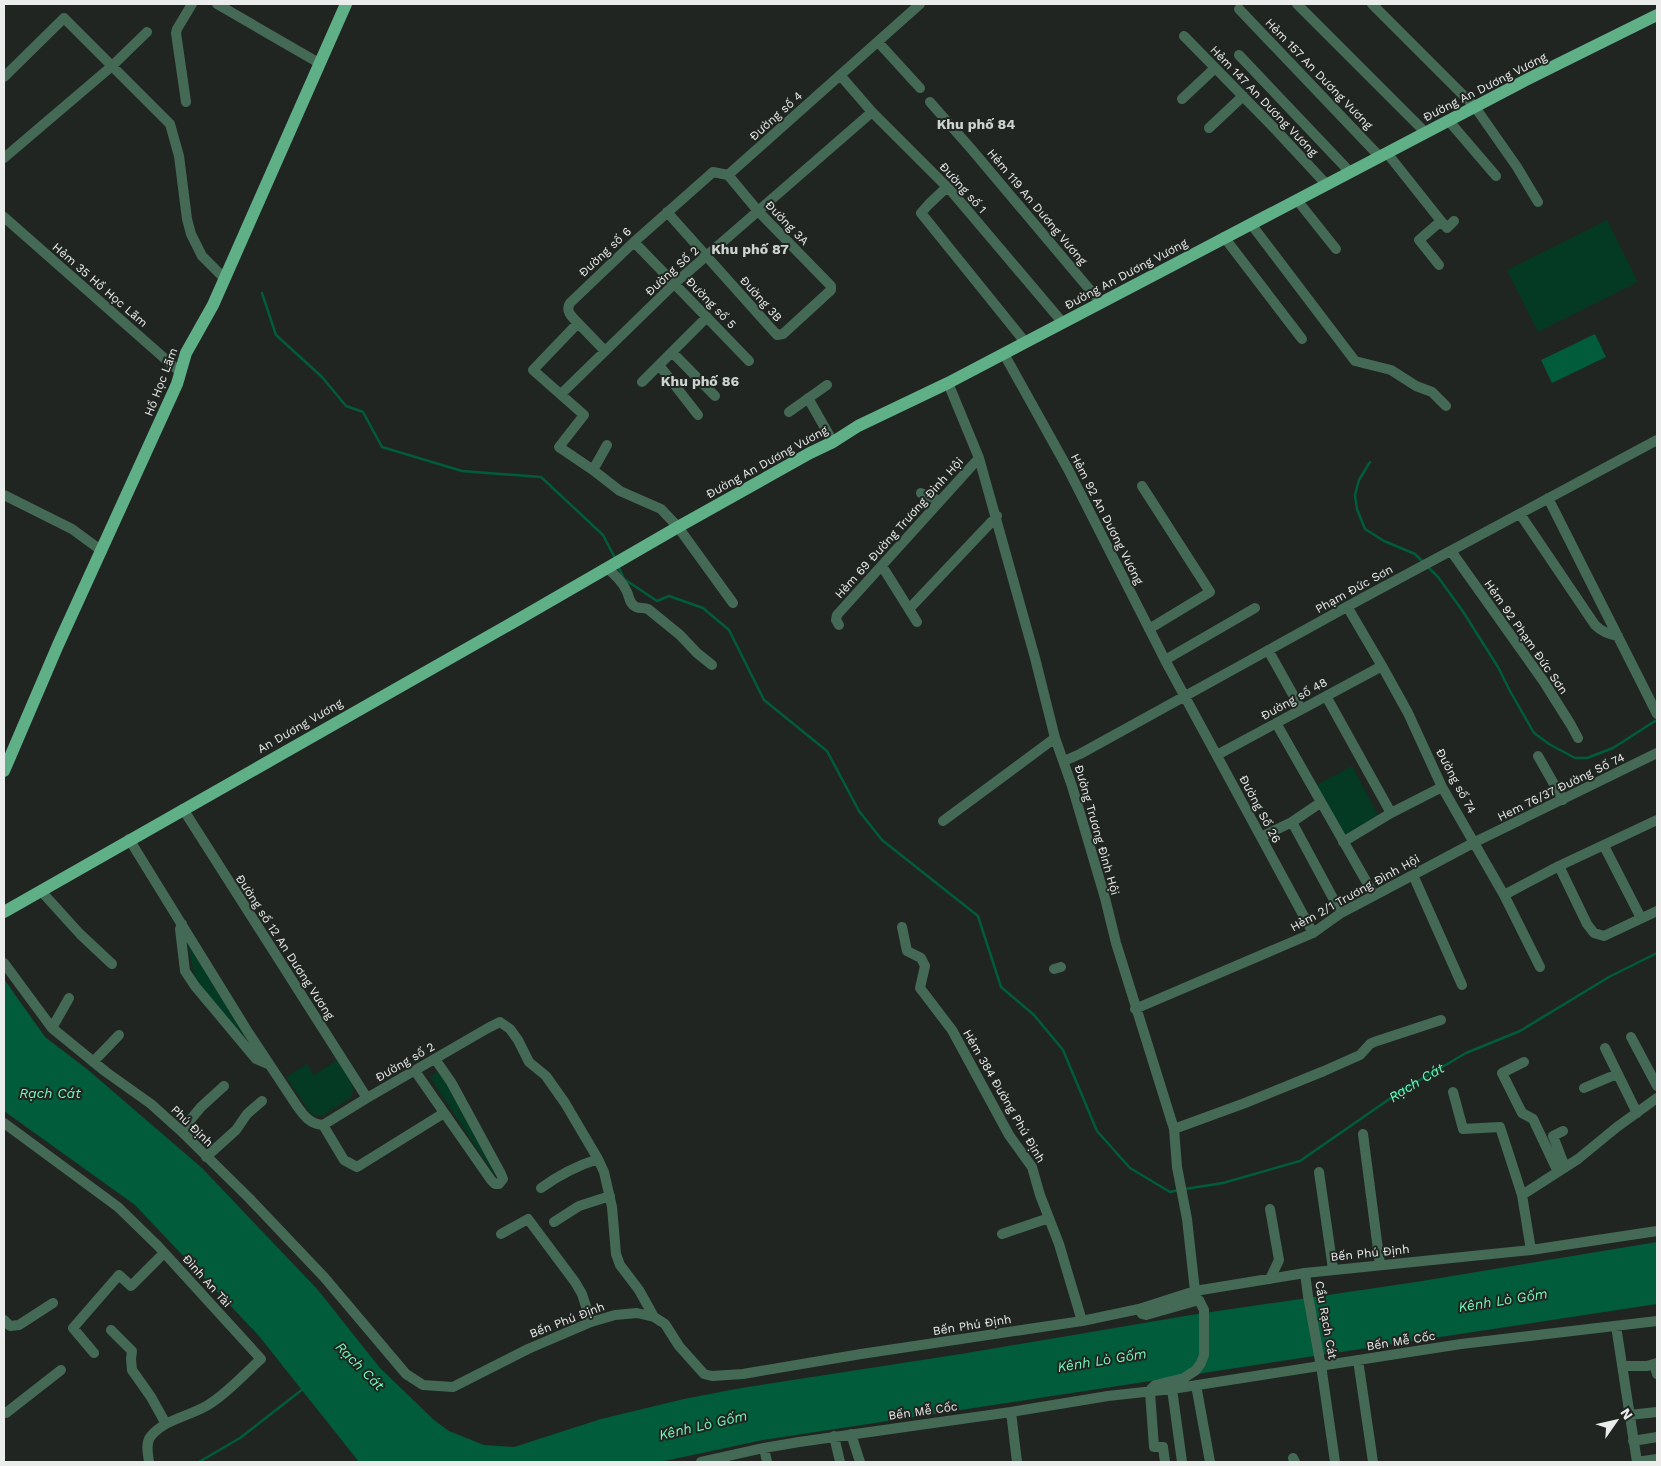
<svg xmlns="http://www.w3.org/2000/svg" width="1661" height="1466" font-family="'Work Sans',sans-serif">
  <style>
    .green { fill: #043923 }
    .water { fill: #005c3b }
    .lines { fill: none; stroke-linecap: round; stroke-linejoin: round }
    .stream { stroke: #005c3b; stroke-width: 2.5 }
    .minor { stroke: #446a56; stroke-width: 10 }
    .major { stroke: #5fb087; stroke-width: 12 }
    .minor-bridge { stroke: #446a56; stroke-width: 10 }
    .labels { text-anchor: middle; stroke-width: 4; stroke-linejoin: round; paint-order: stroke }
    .street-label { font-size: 12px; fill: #eaedeb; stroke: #202522 }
    .neighbourhood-label { font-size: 14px; font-weight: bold; fill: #cdd4d0; stroke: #202522 }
    .water-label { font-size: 14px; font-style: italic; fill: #75faba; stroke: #202522 }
  </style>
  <rect width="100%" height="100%" fill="#202522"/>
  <path class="green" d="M1607,220L1638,282L1538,332L1507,270Z
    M1352,766L1379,817L1343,837L1315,786Z
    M187,942L246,1037L241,1035L195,978Z
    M337,1060L352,1082L353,1092L350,1098L324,1115L314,1116L309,1111L286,1077L307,1064L314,1075Z
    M436,1072L441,1074L498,1177L494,1174L430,1077Z"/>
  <path class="water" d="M1595,334L1606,357L1552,383L1541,360Z
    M4,979L45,1037L87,1069L202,1168L318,1290L380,1368L434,1420L449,1431L484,1445L514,1447L601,1419L684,1399L741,1388L967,1353L1191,1315L1416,1282L1657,1242V1304L763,1440L660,1462H359L259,1336L135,1205L4,1111Z"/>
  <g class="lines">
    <g class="stream">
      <path d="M262,293L276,335L322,377L346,406L363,412L382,447L462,471L541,477L603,535L615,558"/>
      <path d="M1370,462L1359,480L1355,495L1357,509L1365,529L1384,541L1415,554L1423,562"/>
      <path d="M618,566L624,579L657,601L669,596L703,608L729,630L764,700L827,751L859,811L882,840L978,916L1001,987L1034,1015L1063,1050L1097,1131L1130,1168L1170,1192L1179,1190"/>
      <path d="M1428,567L1438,577L1462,610L1498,667L1510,691L1534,733L1549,744L1575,758H1587L1613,748L1655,721L1657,722"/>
      <path id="s1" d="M1185,1189L1223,1183L1300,1161L1401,1091L1466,1053L1520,1031L1609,977L1657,953"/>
      <path d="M199,1462L240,1438L303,1389"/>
    </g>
    <path class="minor" d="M217,4L319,63
      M1297,4L1426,133
      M1372,4L1475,107L1517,167L1538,202
      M1239,9L1380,157
      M1184,36L1275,129L1327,185
      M878,42L920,88
      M1239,55L1350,172
      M840,75L872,112L952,192L1063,323
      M4,77L64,18L170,124L179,156L187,219L191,234L202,256L224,278
      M1182,99L1215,68
      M186,102L176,33L177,29L192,4
      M930,102L973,151L1101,303
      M1448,120L1496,176
      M1209,128L1243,96
      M1387,153L1441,221L1419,240L1439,265
      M4,158L112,66L147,32
      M728,175L713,172L634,242L570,303C565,311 572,317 578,323L533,370L584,415L559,447L593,470L620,491L661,509L678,527L733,603
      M728,175L920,4
      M947,187L929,204L921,213L1025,342
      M1297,200L1336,249
      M667,212L777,335L783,334L831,290V286L758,211L728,175
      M4,217L180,372
      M1441,221L1447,228L1454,221
      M1251,224L1355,361L1391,370L1416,386L1432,392L1446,406
      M1224,237L1302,339
      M634,242L749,361
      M578,323L605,351
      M672,352L715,396
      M1004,354L1068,469L1165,660L1313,933
      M659,365L698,415
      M642,382L707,317
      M948,383L979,458L1035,658L1055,738L1072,786L1105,898L1116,943L1174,1129L1177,1167L1187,1219L1195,1291
      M561,394L674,284L872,112
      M808,398L833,442
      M789,412L827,385
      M593,470L607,445
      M1142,486L1210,592L1149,629
      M921,493L940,501
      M4,495L72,529L102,551
      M1548,498L1657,714
      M1520,514L1595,625C1602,632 1609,634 1618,636
      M1451,551L1544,682L1571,725L1578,738
      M882,566L917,622
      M607,568C614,574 622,581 626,590C630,596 628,603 636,607C640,609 644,607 648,609L680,635L697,653L712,665
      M1348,608L1382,666L1408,713L1442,787L1504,895L1540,967
      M909,609L997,516
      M839,625L836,620L837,615L979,458
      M1268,650L1301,709
      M1165,660L1255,608
      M1326,696L1391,813
      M1276,723L1374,895
      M1217,755L1382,666
      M1538,756L1563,800
      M1064,761L1080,754L1361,599L1657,440
      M183,809L367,1098
      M943,821L1055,738
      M1292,822L1341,913
      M1261,837L1292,822L1320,803
      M129,839L248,1032L297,1106C304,1116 310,1124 323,1125L367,1098L488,1028L500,1022L510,1029L518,1040L529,1062L546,1076L565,1103L598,1159L604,1172L612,1207L616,1254L620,1265L639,1290L654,1317
      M1343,842L1391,813L1442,787
      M1604,846L1641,918
      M1559,866L1587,924L1594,933L1604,936L1657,911
      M1413,875L1462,985
      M41,891L80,934L112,964
      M1504,895L1559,866L1657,820
      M182,924L180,929L185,971L195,986L256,1059L270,1065
      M902,927L907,951L921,958L925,966L920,988L952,1030L1009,1135L1032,1167L1040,1195L1059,1244L1082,1321
      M4,963L52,1028L106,1072L151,1104L181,1131L249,1198L324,1277L406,1374L423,1385L453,1387L528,1349L591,1322L615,1315L637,1313L654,1317L665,1324L679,1346L704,1374L712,1376L743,1374L861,1354L1082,1321L1139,1309L1195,1291L1305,1273L1531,1250L1657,1231
      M1054,969L1061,967
      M1135,1009L1313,933L1341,913L1413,875L1475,842L1657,753
      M52,1028L69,998
      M1631,1037L1657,1086
      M1605,1048L1637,1113
      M93,1062L119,1035
      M1524,1062L1502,1073L1522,1113L1533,1119L1558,1172
      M415,1071L491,1180L495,1184H499L503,1179L501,1174L451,1082L435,1059
      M1584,1088L1617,1074
      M1453,1092L1463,1129L1500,1127L1522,1195L1531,1250
      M4,1123L118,1207L158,1246L261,1359C244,1374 228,1393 208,1405C190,1416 165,1419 151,1436C145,1443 148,1454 149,1462
      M323,1125L344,1160L357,1167L444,1113
      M1174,1129L1245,1103L1324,1071L1360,1055L1370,1044L1374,1042L1441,1020
      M181,1131L201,1107L224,1086
      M1563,1131L1553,1136L1565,1167
      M1363,1134L1380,1265
      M206,1157L236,1130L247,1114L262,1101
      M1319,1172L1333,1269
      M541,1188C559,1175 576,1166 598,1159
      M1522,1195L1578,1159L1617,1127L1657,1098
      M1270,1209L1279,1260L1270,1279
      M554,1222L579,1206L610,1196
      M501,1234L528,1219L575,1282L582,1294L591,1322
      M1002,1234L1049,1218
      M1139,1309L1142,1314L1146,1315L1199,1300L1204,1310V1355L1201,1363L1196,1370L1184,1378L1155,1385L1151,1389
      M4,1320L10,1326L19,1325L53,1303
      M1616,1326L1637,1462
      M111,1330L132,1351L131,1359L132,1370L151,1397L166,1424
      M94,1353L73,1328L119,1275L131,1286L164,1253
      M1358,1360L1373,1462
      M1654,1364L1657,1374
      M1622,1366H1647L1657,1363
      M1322,1372L1335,1462
      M1196,1385L1210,1462
      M1172,1389L1182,1462
      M1150,1392L1154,1447H1163L1165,1462
      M1011,1412L1017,1462
      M6,1413L61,1370
      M1629,1415L1657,1412
      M851,1434L860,1462
      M834,1436L840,1462
      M1633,1441L1657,1437
      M764,1448L767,1462
      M1293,1458L1295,1462
      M701,1462L764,1448L799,1442L1011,1412L1108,1396L1172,1389L1461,1344L1657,1321
      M1637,1462L1657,1459"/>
    <path class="major" d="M4,771L58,645L177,384L186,353L213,305L346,4
      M4,912L519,619L678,527L810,453L833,442L858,426L948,383L1524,81L1657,15"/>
    <path class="minor-bridge" d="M1305,1273L1308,1296L1322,1372"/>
  </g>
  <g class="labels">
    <g class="street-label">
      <text transform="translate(1319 74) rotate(46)" y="4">Hẻm 157 An Dương Vương</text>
      <text transform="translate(1485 87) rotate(-27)" y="4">Đường An Dương Vương</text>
      <text transform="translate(1264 101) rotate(46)" y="4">Hẻm 147 An Dương Vương</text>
      <text transform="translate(776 116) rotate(-42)" y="4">Đường số 4</text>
      <text transform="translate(963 188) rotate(48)" y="4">Đường số 1</text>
      <text transform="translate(1037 207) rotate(50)" y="4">Hẻm 119 An Dương Vương</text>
      <text transform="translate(787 223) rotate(46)" y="4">Đường 3A</text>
      <text transform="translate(605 252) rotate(-43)" y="4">Đường số 6</text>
      <text transform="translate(672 271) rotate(-42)" y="4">Đường Số 2</text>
      <text transform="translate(1126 274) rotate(-28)" y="4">Đường An Dương Vương</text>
      <text transform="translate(100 285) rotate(41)" y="4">Hẻm 35 Hồ Học Lãm</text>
      <text transform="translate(761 299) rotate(48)" y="4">Đường 3B</text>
      <text transform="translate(711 303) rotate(46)" y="4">Đường số 5</text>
      <text transform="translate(161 382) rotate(-69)" y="4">Hồ Học Lãm</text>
      <text transform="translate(767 462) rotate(-29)" y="4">Đường An Dương Vương</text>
      <text transform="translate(1107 519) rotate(63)" y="4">Hẻm 92 An Dương Vương</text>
      <text transform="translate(899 528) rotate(-48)" y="4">Hẻm 69 Đường Trương Đình Hội</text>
      <text transform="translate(1354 589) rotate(-29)" y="4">Phạm Đức Sơn</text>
      <text transform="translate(1526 637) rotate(55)" y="4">Hẻm 92 Phạm Đức Sơn</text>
      <text transform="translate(1294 699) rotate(-29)" y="4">Đường số 48</text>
      <text transform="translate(300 726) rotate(-30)" y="4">An Dương Vương</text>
      <text transform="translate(1456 781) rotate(62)" y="4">Đường số 74</text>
      <text transform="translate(1561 787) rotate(-26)" y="4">Hem 76/37 Đường Số 74</text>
      <text transform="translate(1260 809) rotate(62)" y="4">Đường Số 26</text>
      <text transform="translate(1097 830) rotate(74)" y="4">Đường Trương Đình Hội</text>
      <text transform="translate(1355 893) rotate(-29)" y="4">Hẻm 2/1 Trương Đình Hội</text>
      <text transform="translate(285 947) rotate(57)" y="4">Đường số 12 An Dương Vương</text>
      <text transform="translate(405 1062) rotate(-30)" y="4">Đường số 2</text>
      <text transform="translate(1004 1096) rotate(60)" y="4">Hẻm 384 Đường Phú Định</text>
      <text transform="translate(192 1126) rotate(44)" y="4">Phú Định</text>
      <text transform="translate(1370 1253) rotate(-6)" y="4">Bến Phú Định</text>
      <text transform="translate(207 1281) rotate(48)" y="4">Đình An Tài</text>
      <text transform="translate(567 1320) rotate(-21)" y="4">Bến Phú Định</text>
      <text transform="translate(1326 1320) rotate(80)" y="4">Cầu Rạch Cát</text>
      <text transform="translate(972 1325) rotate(-9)" y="4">Bến Phú Định</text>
      <text transform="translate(1401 1341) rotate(-9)" y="4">Bến Mễ Cốc</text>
      <text transform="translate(923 1411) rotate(-8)" y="4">Bến Mễ Cốc</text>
    </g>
    <g class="neighbourhood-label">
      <text x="976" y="129">Khu phố 84</text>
      <text x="750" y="254">Khu phố 87</text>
      <text x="700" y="386">Khu phố 86</text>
    </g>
    <g class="water-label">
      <text dy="5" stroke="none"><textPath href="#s1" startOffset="259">Rạch Cát</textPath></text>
      <text x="50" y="1098">Rạch Cát</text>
      <text transform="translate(1503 1300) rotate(-9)" y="5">Kênh Lò Gốm</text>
      <text transform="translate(1102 1360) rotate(-9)" y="5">Kênh Lò Gốm</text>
      <text transform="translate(360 1366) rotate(45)" y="5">Rạch Cát</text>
      <text transform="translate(703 1425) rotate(-13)" y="5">Kênh Lò Gốm</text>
    </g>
  </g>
  <rect width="1661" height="1466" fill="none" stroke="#eaedeb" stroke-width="10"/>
  <g transform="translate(1616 1421) rotate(56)" stroke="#202522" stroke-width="4" paint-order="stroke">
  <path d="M0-4L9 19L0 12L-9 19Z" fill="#eaedeb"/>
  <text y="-8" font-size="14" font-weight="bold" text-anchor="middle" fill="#eaedeb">N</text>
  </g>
</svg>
